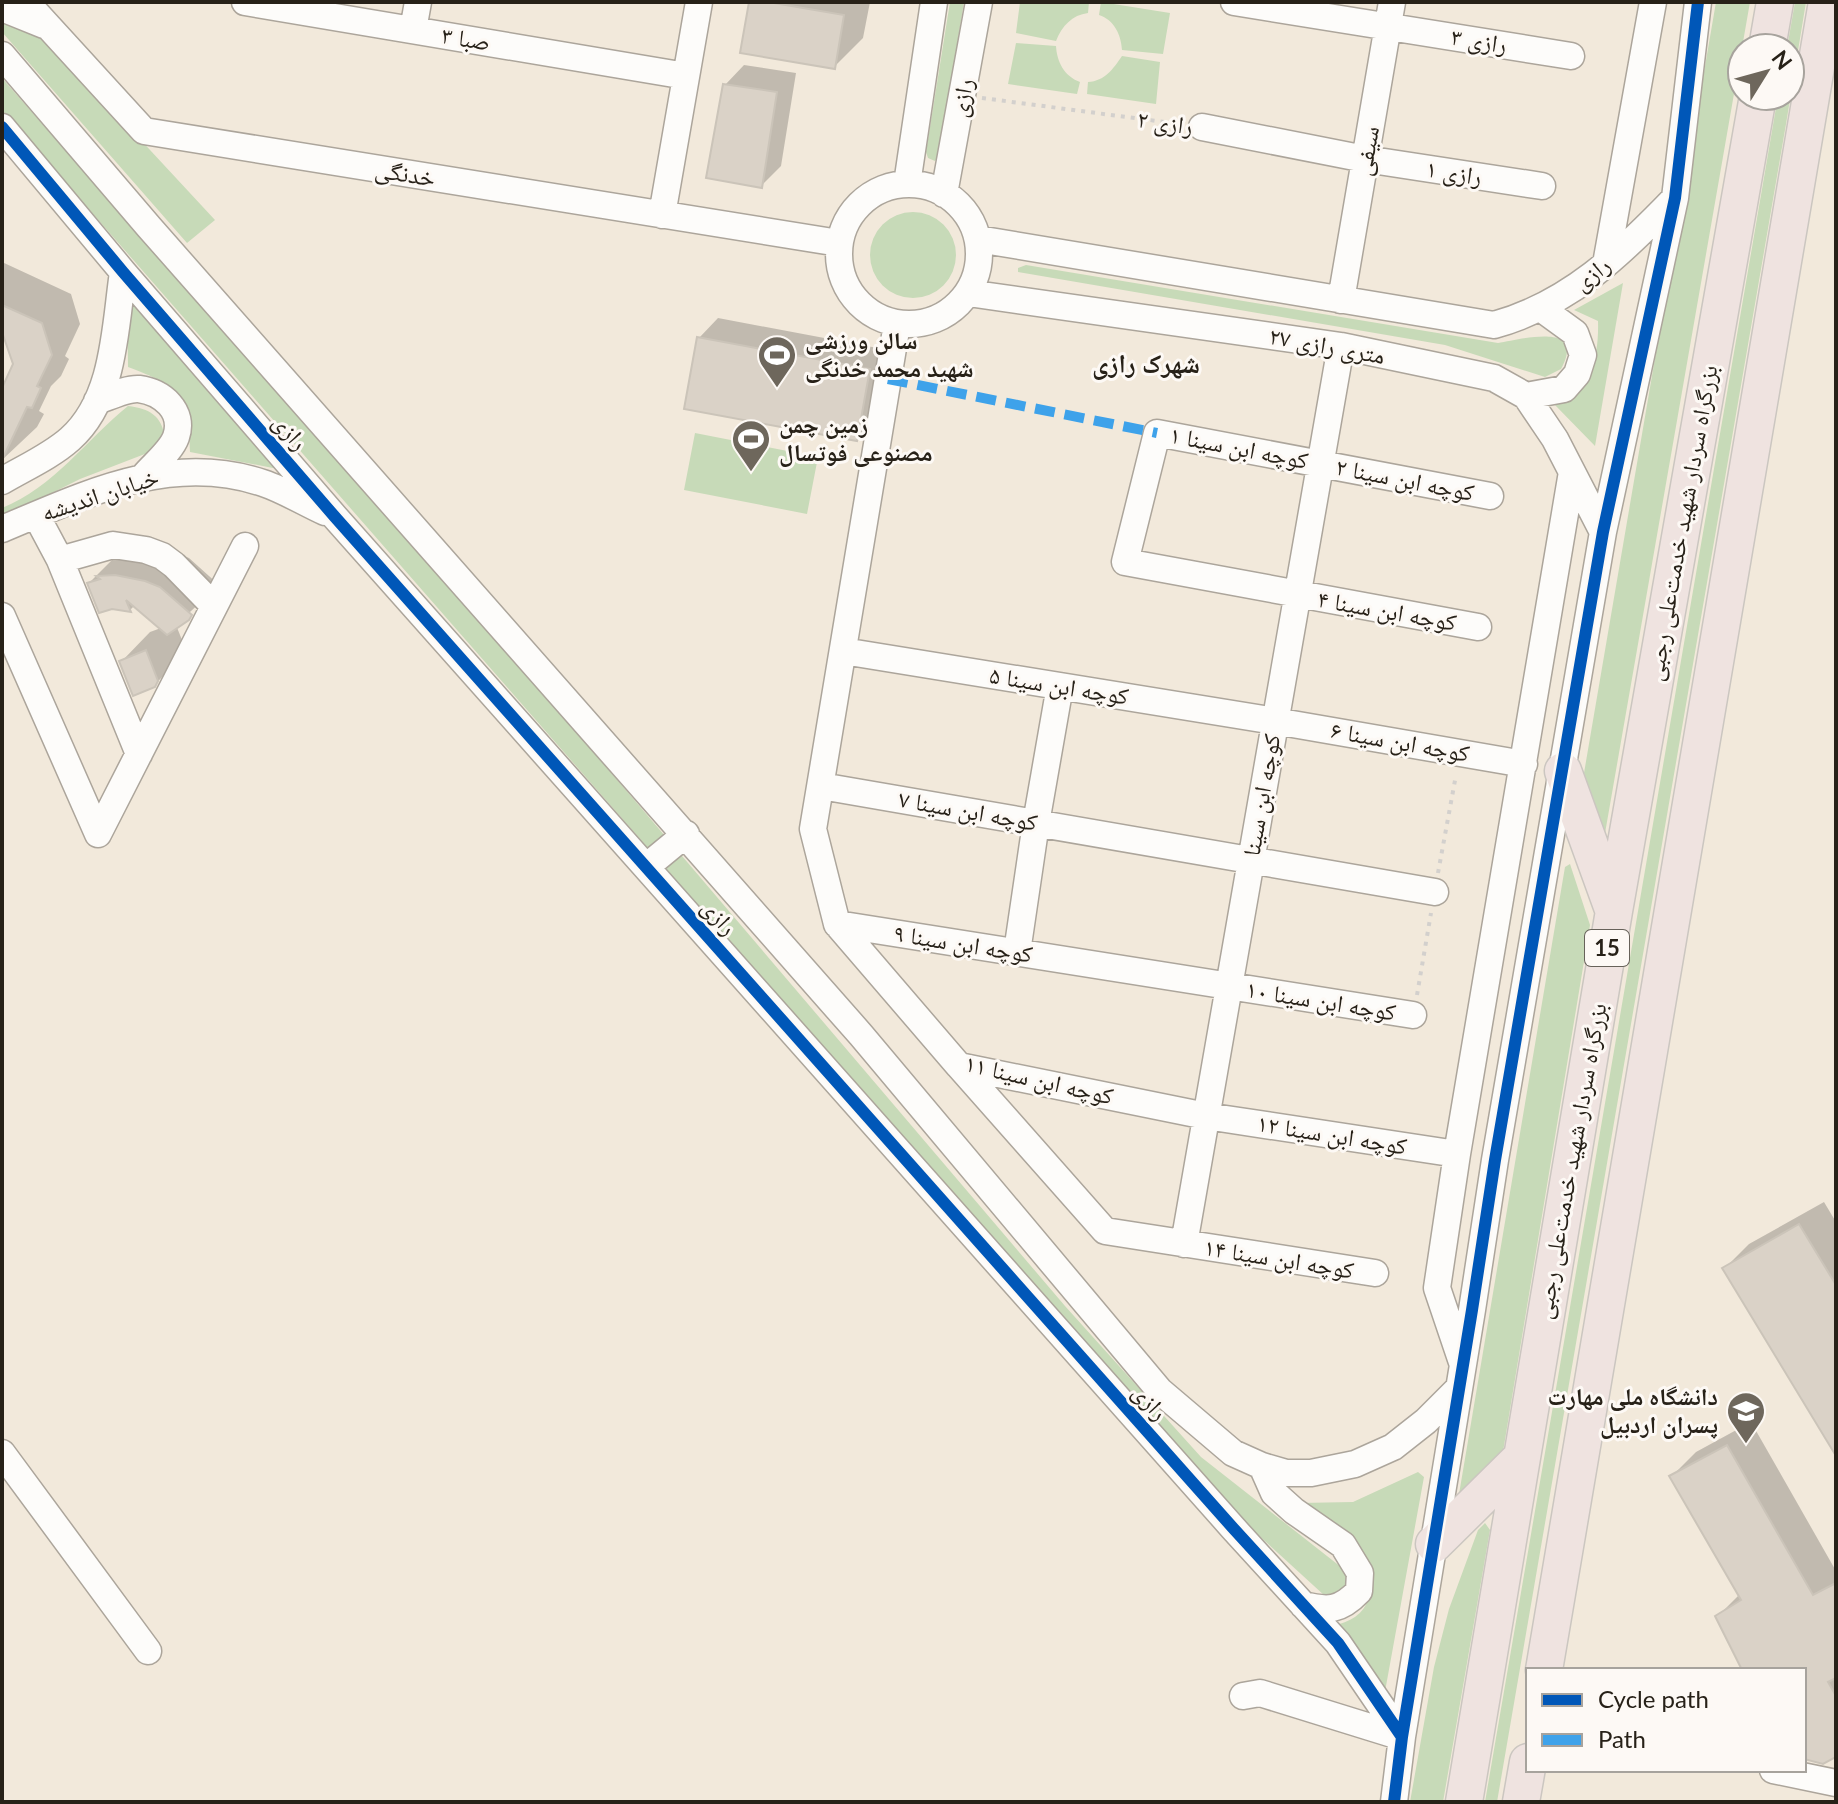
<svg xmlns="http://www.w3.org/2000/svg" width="1838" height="1804" font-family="Lato,'Noto Naskh Arabic',sans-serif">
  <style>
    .grass { fill: #c7dab8 }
    .shadow { fill: #0003 }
    .building { fill: #dad2c7; stroke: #cbc4b9; stroke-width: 2 }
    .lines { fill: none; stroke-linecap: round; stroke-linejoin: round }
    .minor-casing { stroke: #aca59b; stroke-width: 29 }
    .highway-casing { stroke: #cbc6c0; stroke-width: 39 }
    .path { stroke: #d3d0cd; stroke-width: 4; stroke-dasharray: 4 6; stroke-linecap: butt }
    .minor { stroke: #fdfcfa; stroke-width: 26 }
    .highway { stroke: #efe3e0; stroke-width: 36 }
    .quiet { stroke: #3ea2ea; stroke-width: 10; stroke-dasharray: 20 10; stroke-linecap: butt }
    .cycleway-casing { stroke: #fdf9f5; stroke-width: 17 }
    .cycleway { stroke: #0057b8; stroke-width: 12 }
    .labels { text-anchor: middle; stroke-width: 6; stroke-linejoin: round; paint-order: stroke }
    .shield { fill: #fdf9f5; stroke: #67625a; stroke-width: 2 }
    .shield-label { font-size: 22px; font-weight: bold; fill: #272118 }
    .street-label { font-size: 24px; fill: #272118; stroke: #fdf9f5 }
    .poi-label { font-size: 24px; font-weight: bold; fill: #272118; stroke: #fdf9f5; text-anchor: start }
    .neighbourhood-label { font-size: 26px; font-weight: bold; fill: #272118; stroke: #fdf9f5 }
  </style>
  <rect width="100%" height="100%" fill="#f2e9db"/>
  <path class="grass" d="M950,2H964L939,156L935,161L928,158L926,152Z
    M1020,2H1089L1088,13C1072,15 1062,26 1056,41L1016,33Z
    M1101,2L1170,13L1163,54L1122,50C1121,34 1114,20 1099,15Z
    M1716,2H1750L1604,839L1584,773Z
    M1795,2H1806L1786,124L1497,1802H1485L1778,96H1790V48H1787Z
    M2,23L32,30L60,53L215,220L187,243L2,32Z
    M1016,43L1056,46C1057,62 1064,76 1080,82L1077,94L1008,84Z
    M1122,56L1160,62L1156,104L1087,94L1088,82C1105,81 1113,69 1122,56Z
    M2,78L585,742L1065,1306L1201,1457L1341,1567L1349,1578C1344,1591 1339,1595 1325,1596L1232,1511L801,1023L2,110Z
    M870 255a43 43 0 1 1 86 0a43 43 0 1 1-86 0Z
    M1026,265L1498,343C1522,339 1587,321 1561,369L1545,377L1445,345L1018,272V268Z
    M1623,283L1595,446L1555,405C1591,389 1599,358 1598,321L1574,310Z
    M127,294L210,394L278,469L190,452C190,393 180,387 128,367Z
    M128,406C150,409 161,415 165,437L150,452L80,479L2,518V508C54,487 86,440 128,406Z
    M695,433L818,457L807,514L684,490Z
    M1570,864L1590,925L1500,1470L1457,1506L1565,867Z
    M1418,1472L1424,1477L1384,1697L1338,1631L1339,1624C1357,1620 1373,1605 1368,1585L1299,1503L1353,1502Z
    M1485,1523L1490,1530L1443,1802H1410L1434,1667L1449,1609L1478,1530Z"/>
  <path class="shadow" d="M751,2H870L863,38L834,67Z
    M744,65L796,73L781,166L761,186L725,85Z
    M2,262L71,294L80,324L65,356L69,359L61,376L51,386L39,411L44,414L37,427L2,460V393L15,365L2,331Z
    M718,318L888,350L876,419L856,439L699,338Z
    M175,552L189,558L219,585L176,625L186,650L154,686L121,662L150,632L161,628L135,605L130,610L89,583L118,554Z
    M1824,1202L1836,1222V1452L1725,1268L1749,1244Z
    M1751,1422L1836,1571V1755H1804V1670H1744L1718,1616L1740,1594L1672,1476L1696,1452Z"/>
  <path class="building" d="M749,2H768L844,15L835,69L740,53Z
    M723,84L777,92L762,188L706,178Z
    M2,305L42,323L52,355L37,386L41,388L32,408L27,407L2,460V388L13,364L2,332Z
    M697,337L870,369L857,441L684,409Z
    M115,575L145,581L160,587L192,615L189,620L167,635L126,600L131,612L112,609L99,613L87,583L100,579L96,576Z
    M146,650L158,681L155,687L133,696L119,661Z
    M1799,1224L1836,1285V1456L1722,1268Z
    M1727,1445L1813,1595L1836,1583V1678L1828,1682L1836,1696V1757L1823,1764L1804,1759V1670H1742L1715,1616L1741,1600L1669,1476Z"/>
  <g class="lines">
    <g class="minor-casing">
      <path id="minor" d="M26,2L144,131L839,243
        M245,2L686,76
        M1234,2L1571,56
        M2,8L44,25
        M413,30L418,2
        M2,55L149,227L861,1035L1160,1391L1233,1453L1262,1466L1286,1473H1311L1355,1464L1393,1447L1426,1421L1459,1388
        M2,127L123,272L335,517L1233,1528L1338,1643L1402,1737
        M1202,127L1365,159L1542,186
        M839 254a70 70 0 1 1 140 0a70 70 0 1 1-140 0Z
        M907,184L934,2
        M944,194L979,2
        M662,215L699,2
        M978,239L1494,325C1570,304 1622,253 1675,198
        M1606,264L1653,2
        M968,293L1341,346L1494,378L1526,396L1555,439L1603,532
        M1341,300L1392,2
        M897,324L813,829L837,924L1413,1015
        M1526,396L1564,389L1577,374L1583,355L1575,333L1542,309
        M97,401C109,397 127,388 139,389C162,392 185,411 176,437C171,451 154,464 144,476
        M2,481C24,468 51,456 70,439C115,399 115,327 123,272
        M36,515L60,560L139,754
        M2,529C86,494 170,452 263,483C284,490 305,503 325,512
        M60,560L113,545L146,550L162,556L174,565L214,606
        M2,616L98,834
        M1478,627L1125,562L1157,433L1490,496
        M843,651L1275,721L1524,764
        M821,786L1435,892
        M98,834L245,546
        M646,867L686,834
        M837,924L959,1066L1206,1116L1457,1154
        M1017,952L1036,823L1060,686
        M959,1066L1105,1231L1375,1273
        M1184,1244L1341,346
        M1462,1362L1437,1288L1457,1154L1572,472
        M2,1453L148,1651
        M1262,1466L1274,1493L1294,1511L1343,1545L1360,1573L1359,1591C1340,1611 1328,1611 1303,1605
        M1243,1696L1260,1693L1402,1737
        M1773,1770L1836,1783
        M1394,1802L1402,1737L1472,1310L1495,1160L1603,532L1675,198L1698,2"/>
    </g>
    <g class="highway-casing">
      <path id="highway" d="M1767,48L1775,2
        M1563,771L1613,909
        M1434,1544L1521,1458
        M1544,1670L1827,2
        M1464,1802L1614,911L1758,96
        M1521,1802L1528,1762"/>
    </g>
    <path class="path" d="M982,98L1180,124
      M1438,873L1456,775
      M1417,995L1431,913"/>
    <use href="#minor" class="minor"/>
    <use href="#highway" class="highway"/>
    <path class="quiet" d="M888,379L1157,433"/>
    <g class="cycleway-casing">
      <path id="cycleway" d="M2,127L123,272L335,517L1233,1528L1338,1643L1402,1737
        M1394,1802L1402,1737L1472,1310L1495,1160L1603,532L1675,198L1698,2"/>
    </g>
    <use href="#cycleway" class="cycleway"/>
  </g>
  <defs>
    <g id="stadium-pin" transform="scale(2)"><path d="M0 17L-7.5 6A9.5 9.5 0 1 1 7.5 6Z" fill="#6e675c" stroke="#fdf9f5"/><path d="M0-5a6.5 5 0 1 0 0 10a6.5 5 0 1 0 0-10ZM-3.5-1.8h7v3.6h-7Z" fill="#fff"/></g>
    <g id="university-pin" transform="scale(2)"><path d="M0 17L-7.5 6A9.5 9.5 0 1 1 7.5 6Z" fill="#6e675c" stroke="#fdf9f5"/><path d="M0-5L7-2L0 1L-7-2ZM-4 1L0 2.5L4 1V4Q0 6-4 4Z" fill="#fff"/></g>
  </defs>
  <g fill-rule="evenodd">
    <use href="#stadium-pin" x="777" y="355"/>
    <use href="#stadium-pin" x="751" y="439"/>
    <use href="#university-pin" x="1746" y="1411"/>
  </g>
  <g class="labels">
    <rect class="shield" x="1585" y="930" width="44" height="36" rx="6"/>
    <g class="shield-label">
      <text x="1607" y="956">15</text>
    </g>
    <g class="street-label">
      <text transform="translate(466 39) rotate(9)" y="8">صبا ۳</text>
      <text transform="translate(1479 41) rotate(9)" y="8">رازی ۳</text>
      <text transform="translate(962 98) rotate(-80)" y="8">رازی</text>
      <text transform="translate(1165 123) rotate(8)" y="8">رازی ۲</text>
      <text transform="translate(1367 151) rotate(-80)" y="8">سیفی</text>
      <text transform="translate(1454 173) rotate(9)" y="8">رازی ۱</text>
      <text transform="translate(405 174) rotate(9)" y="8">خدنگی</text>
      <text transform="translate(1592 274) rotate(-38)" y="8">رازی</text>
      <text transform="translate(1327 346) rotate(10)" y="8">۲۷ متری رازی</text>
      <text transform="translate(290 432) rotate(49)" y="8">رازی</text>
      <text transform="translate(1239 448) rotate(11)" y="8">کوچه ابن سینا ۱</text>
      <text transform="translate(1405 480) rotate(11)" y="8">کوچه ابن سینا ۲</text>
      <text transform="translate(100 495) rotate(-18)" y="8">خیابان اندیشه</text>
      <text transform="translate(1682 523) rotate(-80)" y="8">بزرگراه سردار شهید خدمت‌علی رجبی</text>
      <text transform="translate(1387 611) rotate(10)" y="8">کوچه ابن سینا ۴</text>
      <text transform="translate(1059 686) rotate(9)" y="8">کوچه ابن سینا ۵</text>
      <text transform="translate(1400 742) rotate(10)" y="8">کوچه ابن سینا ۶</text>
      <text transform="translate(1262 795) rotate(-80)" y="8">کوچه ابن سینا</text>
      <text transform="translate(968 811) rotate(10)" y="8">کوچه ابن سینا ۷</text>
      <text transform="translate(719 917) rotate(48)" y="8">رازی</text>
      <text transform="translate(963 944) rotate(9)" y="8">کوچه ابن سینا ۹</text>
      <text transform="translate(1321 1001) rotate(9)" y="8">کوچه ابن سینا ۱۰</text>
      <text transform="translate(1039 1080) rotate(13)" y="8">کوچه ابن سینا ۱۱</text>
      <text transform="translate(1332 1135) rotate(9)" y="8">کوچه ابن سینا ۱۲</text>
      <text transform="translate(1571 1161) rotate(-80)" y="8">بزرگراه سردار شهید خدمت‌علی رجبی</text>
      <text transform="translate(1279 1259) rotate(9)" y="8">کوچه ابن سینا ۱۴</text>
      <text transform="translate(1150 1402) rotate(48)" y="8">رازی</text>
    </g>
    <g class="poi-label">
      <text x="805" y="349">سالن ورزشی<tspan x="805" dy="28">شهید محمد خدنگی</tspan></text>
      <text x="779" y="433">زمین چمن<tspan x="779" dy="28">مصنوعی فوتسال</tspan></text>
      <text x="1718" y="1405" text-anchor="end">دانشگاه ملی مهارت<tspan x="1718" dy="28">پسران اردبیل</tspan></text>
    </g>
    <g class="neighbourhood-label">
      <text x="1146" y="373">شهرک رازی</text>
    </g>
  </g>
  <rect width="1838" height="1804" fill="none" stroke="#272118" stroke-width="8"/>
  <rect x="1526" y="1668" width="280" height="104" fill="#fdf9f5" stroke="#a7a39d" stroke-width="2"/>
  <rect x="1542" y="1694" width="40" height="12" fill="#0057b8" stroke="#a7a39d" stroke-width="2"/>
  <text x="1598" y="1708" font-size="24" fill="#272118">Cycle path</text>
  <rect x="1542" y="1734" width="40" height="12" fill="#3ea2ea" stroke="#a7a39d" stroke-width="2"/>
  <text x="1598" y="1748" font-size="24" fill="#272118">Path</text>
  <g transform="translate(1766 72) rotate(53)"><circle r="38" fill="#fdf9f5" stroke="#a7a39d" stroke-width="2"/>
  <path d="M0-6L14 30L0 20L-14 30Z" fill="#6e675c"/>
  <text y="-12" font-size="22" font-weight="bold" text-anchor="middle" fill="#272118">N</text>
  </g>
</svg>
